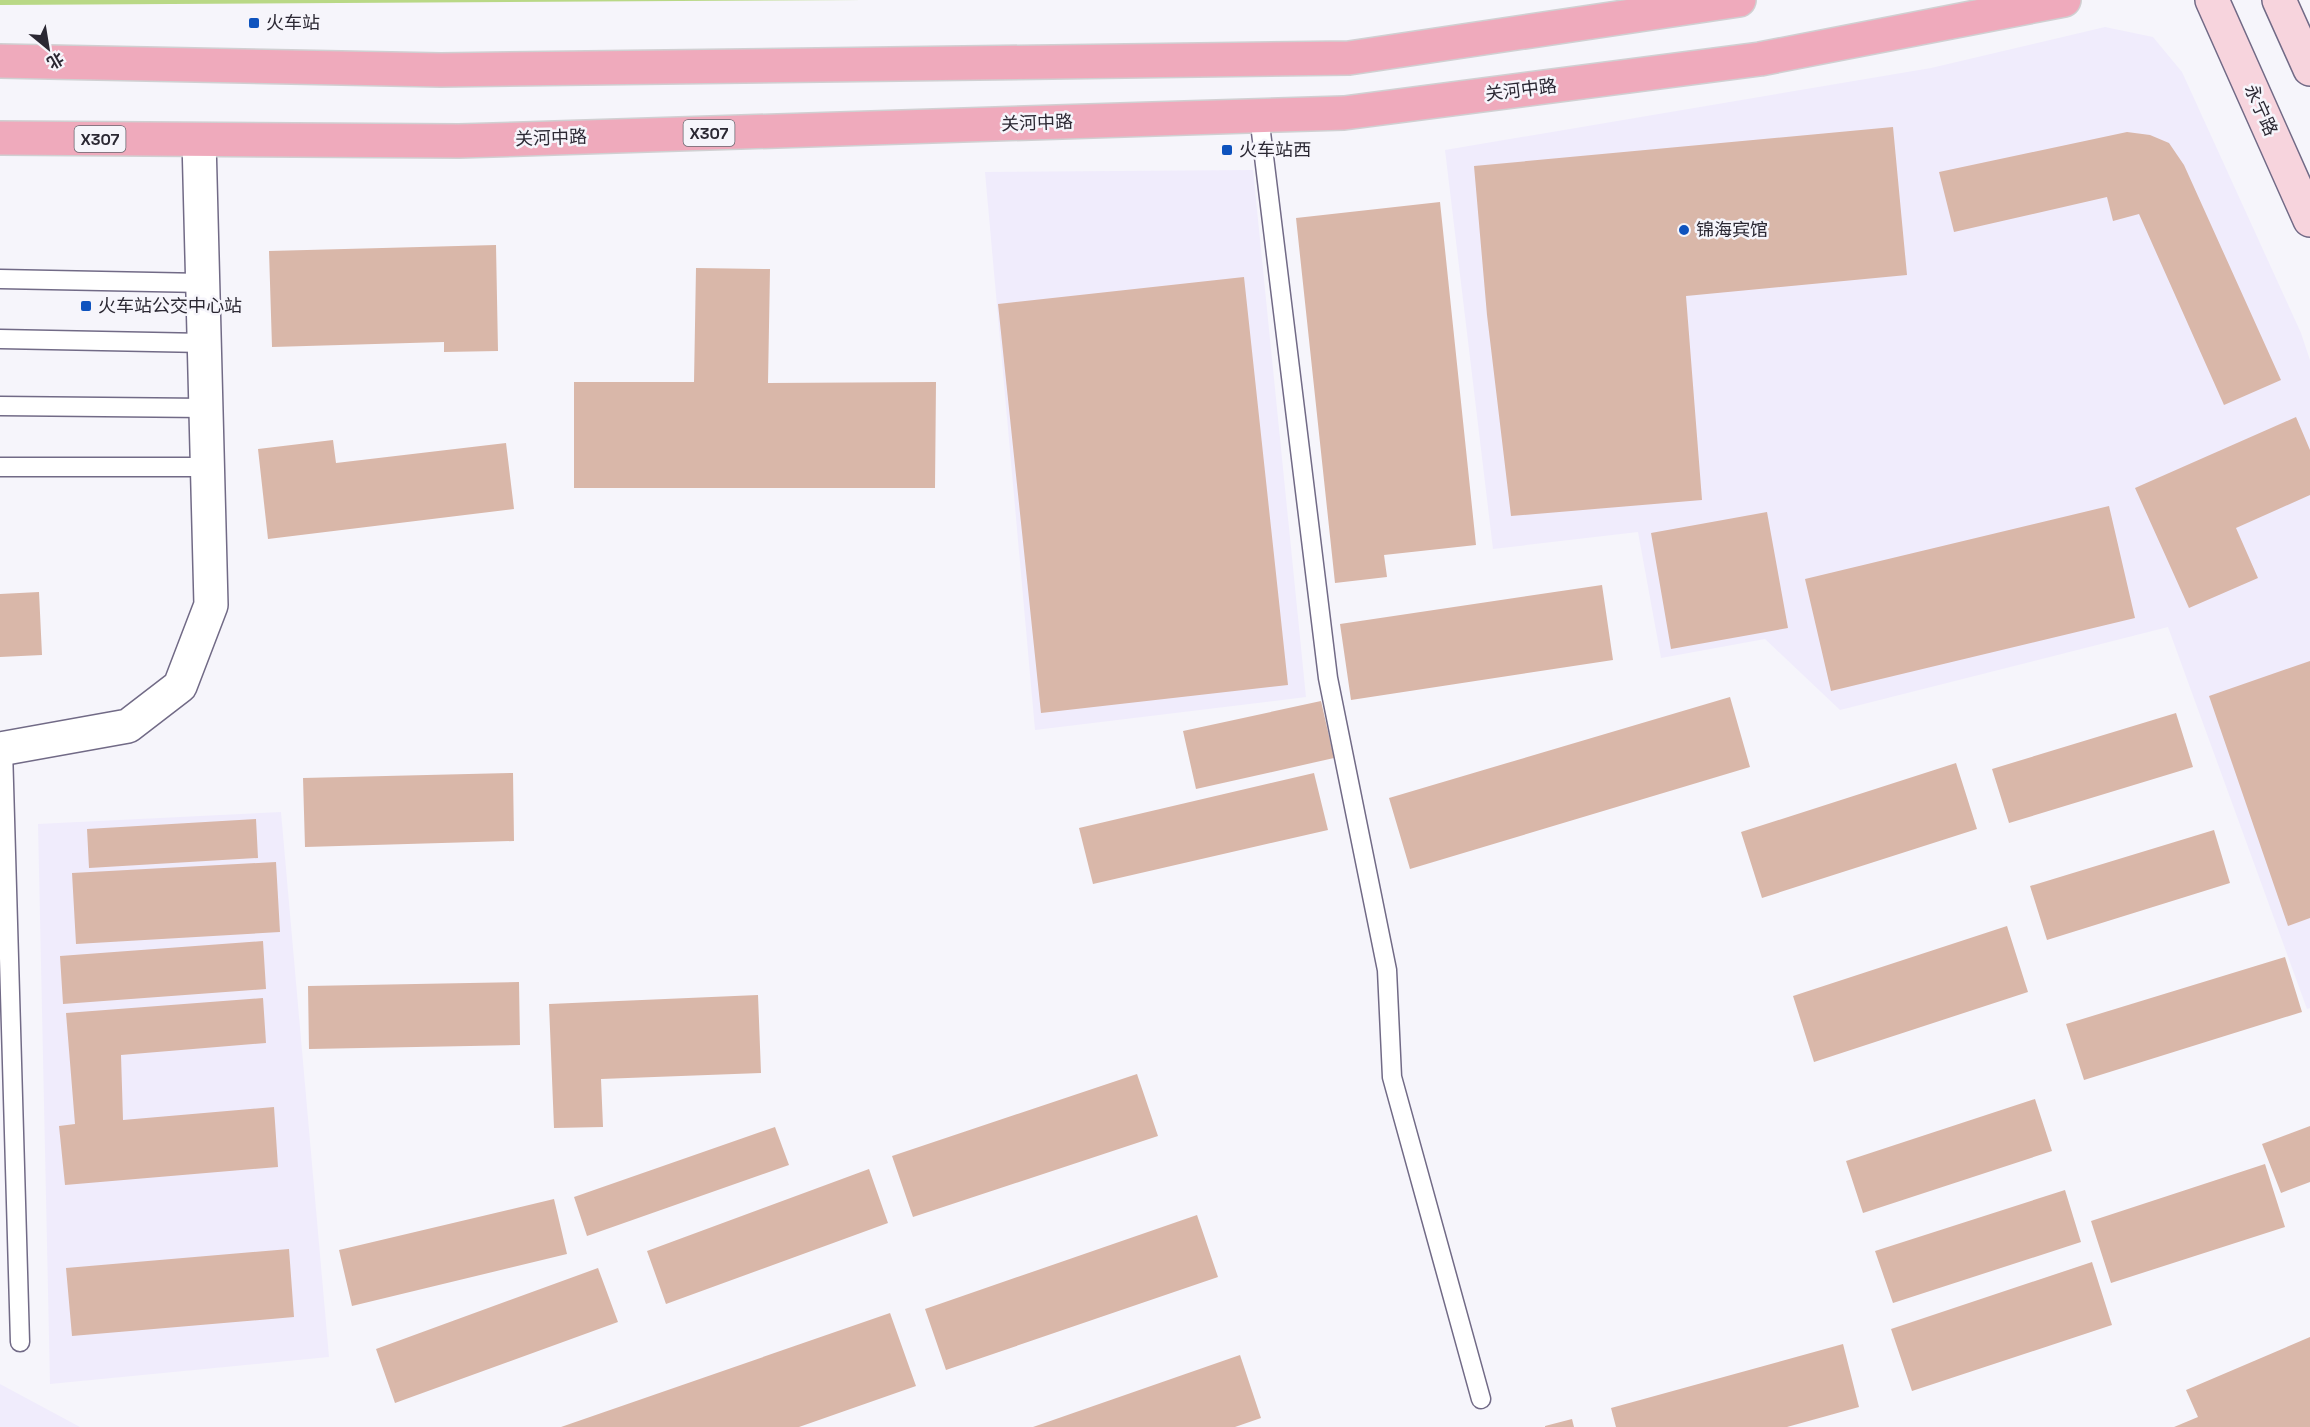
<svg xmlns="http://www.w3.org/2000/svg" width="2310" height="1427" font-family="'Space Grotesk','Noto Sans SC',sans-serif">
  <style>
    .built { fill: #f0ecfc }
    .green { fill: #b9d886 }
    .building { fill: #d9b7a9 }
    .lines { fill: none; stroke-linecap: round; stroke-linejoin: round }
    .service-casing { stroke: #716a86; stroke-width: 21 }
    .minor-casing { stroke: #716a86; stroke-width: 36 }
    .secondary-casing { stroke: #716a86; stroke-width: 36 }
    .primary-casing { stroke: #d0d0d2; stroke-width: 36 }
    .service { stroke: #fff; stroke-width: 18 }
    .minor { stroke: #fff; stroke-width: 33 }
    .secondary { stroke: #f7d4dd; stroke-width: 33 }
    .primary { stroke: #efaabc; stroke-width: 33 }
    .poi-dot { fill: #0e53be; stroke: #f6f5fb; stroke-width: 2 }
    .labels { text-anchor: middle; stroke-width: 5; stroke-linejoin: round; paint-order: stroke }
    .shield { fill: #f6f5fb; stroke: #68666f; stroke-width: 1.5 }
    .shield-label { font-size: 16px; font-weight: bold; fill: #2b2833 }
    .poi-label { font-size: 18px; fill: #2b2833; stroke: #f6f5fb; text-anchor: start }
    .street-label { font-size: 18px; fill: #2b2833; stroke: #f6f5fb }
  </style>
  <rect width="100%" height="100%" fill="#f6f5fb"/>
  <path class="built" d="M2105,27L2153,37L2182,72L2301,333L2310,360V1008L2307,1009L2168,627L1840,710L1765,639L1661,658L1638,532L1493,549L1445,150L1931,68Z
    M1253,170L1306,697L1035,730L985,172Z
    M281,812L329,1357L50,1384L38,824Z
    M0,1384L80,1427H0Z"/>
  <path class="green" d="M0,0H864L0,5Z"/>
  <path class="building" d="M1893,127L1907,275L1686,296L1702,500L1511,516L1487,315L1474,166Z
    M2127,132L2150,135L2169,143L2184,165L2281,380L2224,405L2139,214L2113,221L2107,197L1954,232L1939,172Z
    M1440,202L1476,545L1384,555L1387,577L1335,583L1296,218Z
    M496,245L498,351L444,352V342L272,347L269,251Z
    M696,268L770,269L768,383L936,382L935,488H574V382H694Z
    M1244,277L1288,685L1041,713L998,304Z
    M2296,417L2310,450V495L2236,528L2258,578L2189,608L2135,488Z
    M333,440L336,463L506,443L514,509L268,539L258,449Z
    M2109,506L2135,618L1831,691L1805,579Z
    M1767,512L1788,628L1671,649L1651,533Z
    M1602,585L1613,660L1351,700L1340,624Z
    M39,592L42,655L0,657V594Z
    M2310,661V918L2288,926L2209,696Z
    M1730,697L1750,767L1410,869L1389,798Z
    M1321,701L1334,758L1196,789L1183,731Z
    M2176,713L2193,767L2009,823L1992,769Z
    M1956,763L1977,829L1762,898L1741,832Z
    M513,773L514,841L305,847L303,778Z
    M1314,773L1328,830L1093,884L1079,828Z
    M256,819L258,858L89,868L87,829Z
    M2214,830L2230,883L2047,940L2030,886Z
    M276,862L280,932L76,944L72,873Z
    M2007,926L2028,992L1814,1062L1793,996Z
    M263,941L266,989L63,1004L60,956Z
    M2285,957L2302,1012L2084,1080L2066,1024Z
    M519,982L520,1045L309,1049L308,986Z
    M758,995L761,1073L601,1079L603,1127L554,1128L549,1004Z
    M263,998L266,1043L121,1055L123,1120L274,1107L278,1167L65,1185L59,1126L75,1124L66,1013Z
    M1137,1074L1158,1136L913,1217L892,1156Z
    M2035,1099L2052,1151L1863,1213L1846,1161Z
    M2310,1126V1182L2281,1193L2262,1144Z
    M775,1127L789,1165L587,1236L574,1197Z
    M2265,1164L2285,1227L2111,1283L2091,1221Z
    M869,1169L888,1223L666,1304L647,1251Z
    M2065,1190L2081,1242L1893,1303L1875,1251Z
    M554,1199L567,1254L352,1306L339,1250Z
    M1197,1215L1218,1277L946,1370L925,1309Z
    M289,1249L294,1317L72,1336L66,1268Z
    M2092,1262L2112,1325L1912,1391L1891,1329Z
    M598,1268L618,1322L395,1403L376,1349Z
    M890,1313L916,1386L799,1427H561Z
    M2310,1337V1427H2174L2198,1417L2186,1390Z
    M1843,1344L1859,1407L1787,1427H1616L1611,1408Z
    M1240,1355L1261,1418L1235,1427H1033Z
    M1572,1419L1574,1427H1545V1426Z"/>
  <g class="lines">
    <g class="service-casing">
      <path id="service" d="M1259,116L1328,678L1387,970L1392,1077L1481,1399
        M0,279L203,283
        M0,339L204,343
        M0,406L206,408
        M0,467H208
        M3,749L20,1342"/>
    </g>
    <g class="minor-casing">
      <path id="minor" d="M0,749L128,726L180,686L211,605L199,140"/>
    </g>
    <g class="secondary-casing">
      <path id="secondary" d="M2212,0L2310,220
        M2279,0L2310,69"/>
    </g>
    <g class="primary-casing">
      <path id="primary" d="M0,61L441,70L1349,58L1739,0
        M0,138L459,141L1344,113L1760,59L2064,0"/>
    </g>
    <use href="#service" class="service"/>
    <use href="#minor" class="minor"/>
    <use href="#secondary" class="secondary"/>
    <use href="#primary" class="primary"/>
  </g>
  <g class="poi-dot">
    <rect x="248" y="17" width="12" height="12" rx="3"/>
    <rect x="1221" y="144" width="12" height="12" rx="3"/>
    <circle cx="1684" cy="230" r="6"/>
    <rect x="80" y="300" width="12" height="12" rx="3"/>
  </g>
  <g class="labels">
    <g class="shield">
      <rect x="683.5" y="120" width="51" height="26" rx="4.5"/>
      <rect x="74.5" y="126" width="51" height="26" rx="4.5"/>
    </g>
    <g class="shield-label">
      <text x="709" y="139">X307</text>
      <text x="100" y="145">X307</text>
    </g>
    <g class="poi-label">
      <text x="266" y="29">火车站</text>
      <text x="1239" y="156">火车站西</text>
      <text x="1696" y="236">锦海宾馆</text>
      <text x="98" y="312">火车站公交中心站</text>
    </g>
    <g class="street-label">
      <text transform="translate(1521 90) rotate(-7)" y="6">关河中路</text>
      <text transform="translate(2261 110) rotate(66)" y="6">永宁路</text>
      <text transform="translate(1037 123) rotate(-2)" y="6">关河中路</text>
      <text transform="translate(551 138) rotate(-2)" y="6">关河中路</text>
    </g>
  </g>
  <g transform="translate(48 48) rotate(150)" stroke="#f6f5fb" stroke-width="4.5" paint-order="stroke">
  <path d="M0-4.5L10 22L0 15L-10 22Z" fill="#2b2833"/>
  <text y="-9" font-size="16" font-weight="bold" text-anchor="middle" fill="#2b2833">北</text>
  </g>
</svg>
